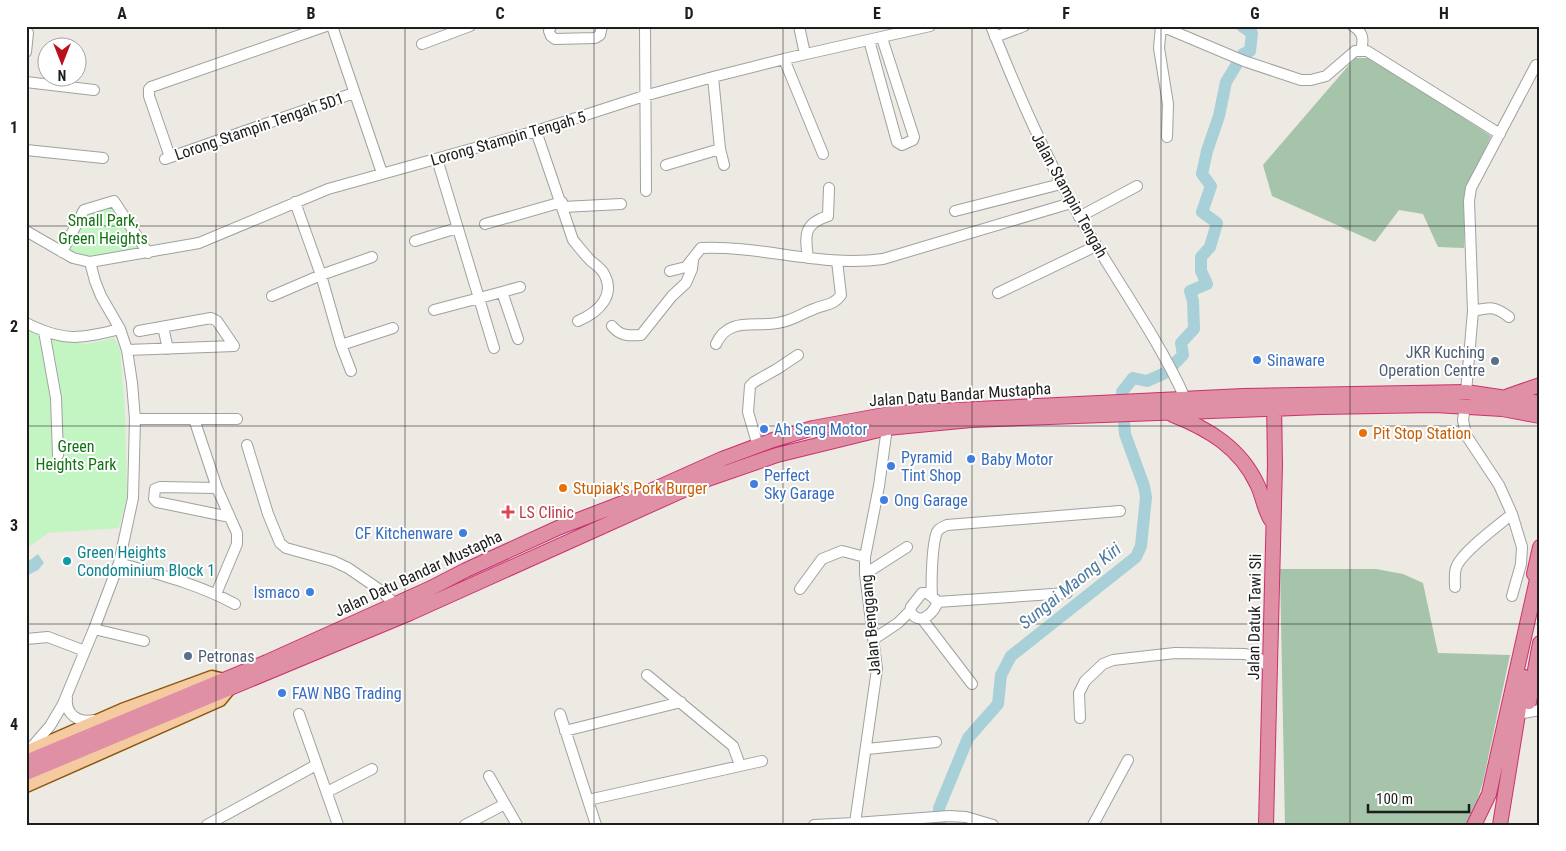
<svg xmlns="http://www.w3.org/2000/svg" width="1566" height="851" font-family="'Roboto Condensed',sans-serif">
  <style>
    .cemetery { fill: #a6c4a9 }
    .park { fill: #c3f5c3 }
    .water { fill: #a7d0d8 }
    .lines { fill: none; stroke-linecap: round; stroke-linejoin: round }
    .river { stroke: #a7d0d8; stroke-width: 12 }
    .minor-casing { stroke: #a1a1a1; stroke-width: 12 }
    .major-casing { stroke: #8b570b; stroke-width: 15 }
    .highway-casing { stroke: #cb3171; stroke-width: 16 }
    .minor { stroke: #fff; stroke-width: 10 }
    .major { stroke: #f5caa1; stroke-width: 12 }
    .highway { stroke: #df90a5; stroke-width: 14 }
    .grid { fill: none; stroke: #1d1d1d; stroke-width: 1; stroke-opacity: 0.55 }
    .shop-dot { fill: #3f7fe0; stroke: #fff; stroke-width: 2 }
    .service-dot { fill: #5c6f8a; stroke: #fff; stroke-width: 2 }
    .food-dot { fill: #e8710a; stroke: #fff; stroke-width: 2 }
    .health-dot { fill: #e0444e; stroke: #fff; stroke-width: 2 }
    .culture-dot { fill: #0f9aa8; stroke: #fff; stroke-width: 2 }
    .labels { text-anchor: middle; stroke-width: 4; stroke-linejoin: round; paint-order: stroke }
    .street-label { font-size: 16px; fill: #1d1d1d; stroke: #fff }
    .park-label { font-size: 16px; fill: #137214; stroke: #fff }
    .service-label { font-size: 16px; fill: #4e5e75; stroke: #fff; text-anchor: end }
    .shop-label { font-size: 16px; fill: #366cbe; stroke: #fff; text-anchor: start }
    .food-label { font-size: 16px; fill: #c56008; stroke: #fff; text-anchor: start }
    .health-label { font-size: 16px; fill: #be3a42; stroke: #fff; text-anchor: start }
    .culture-label { font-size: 16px; fill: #0d838f; stroke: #fff; text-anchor: start }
    .water-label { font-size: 18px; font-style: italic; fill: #4e7b9e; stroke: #fff }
    .neatline { fill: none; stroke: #1d1d1d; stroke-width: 2 }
    .grid-label { font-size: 16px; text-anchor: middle; font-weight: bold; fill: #1d1d1d }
  </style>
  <rect width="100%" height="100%" fill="#ede9e3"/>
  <path class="cemetery" d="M1355,58H1372L1491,136L1467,189L1464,248L1438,247L1423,214L1399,210L1375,242L1272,196L1263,165Z
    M1280,569H1376L1403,574L1423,583L1438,653L1510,655L1483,782L1477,801L1466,825H1285Z"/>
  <path class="park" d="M117,198L148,247C114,254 93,265 61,245L78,207Z
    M26,328L44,333L56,340L86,344L114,338L120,349L125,413L127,498L119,528L48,533L26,549Z"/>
  <path class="water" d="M38,554L44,563L38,570L26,576V563Z"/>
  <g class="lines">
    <path class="river" d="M940,825L939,808L968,738L998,704L1001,675L1011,656L1136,557L1141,546L1146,497L1144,486L1125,434L1122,392L1133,378L1147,381L1165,373L1183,355L1181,343L1194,329L1193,301L1190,291L1207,284L1201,271V257L1210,247L1217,223L1202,212L1211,186L1202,174L1207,151L1219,116L1226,82L1243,54L1250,51L1252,33L1242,26"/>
    <g class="minor-casing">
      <path id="minor" d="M332,26L382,173
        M551,26L549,31L551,36L555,39L595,38L600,35L602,26
        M645,26L646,191
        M799,26L805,54
        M991,26C1019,96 1048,163 1086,228C1119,285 1158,338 1185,398
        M1353,26C1363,32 1364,39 1361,50
        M995,37L1024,26
        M869,40L897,142L902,145L913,140L914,137L882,38
        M422,44L470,26
        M26,52L28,33
        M784,59L823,154
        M713,77L720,149L724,165
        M26,82L94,90
        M536,131L573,240C579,247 584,254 591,261C595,264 600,268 603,272C617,295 599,312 578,321
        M1167,137L1168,104L1159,48L1161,26L1244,61L1301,80H1311L1326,76L1355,51H1367L1500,134
        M26,150L103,158
        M170,157L149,96V89L151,87L326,26
        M165,159L354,93
        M437,159L494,348
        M666,165L720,149
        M295,202L321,275L341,345L351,371
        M563,207L621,204
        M955,211L1061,184
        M1079,217L1137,186
        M485,224L562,202
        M26,231L73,258L90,262L199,243L328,189L536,131L644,96L713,77L784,59L930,26
        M415,241L457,228
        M62,252L84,210L114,201L148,253
        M808,258C805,235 803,224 828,216L829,188
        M670,271L686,267L701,248C761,245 823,268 883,259L1071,203
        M502,292L520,287
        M998,293L1096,246
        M272,296L321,275L372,257
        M434,310L502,292L518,339
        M1473,311C1490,307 1495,306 1509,317
        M26,323C64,342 80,339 120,329
        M612,326C620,336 629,336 641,335L672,296L686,283L692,269L693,260
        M163,327L168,349
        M44,331L56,398L58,455
        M716,344C729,315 757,329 782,322C793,320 803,313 814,309C825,304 833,306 841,295L837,261
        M341,345L393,328
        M127,350L234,346L217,321L211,318L139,331
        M1466,392L1473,311L1469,201L1471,188L1536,65
        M135,419H237
        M194,419L217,488L237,533V544L216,594
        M247,445L268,514L280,543L286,548L333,561L348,568L380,590L395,604
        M758,446L748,412L750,386L754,382L777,369L798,355
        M217,488L160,487L155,489L154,499L157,502L230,517
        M1512,514L1522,547L1521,564L1512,596
        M119,563C158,574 198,584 235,604
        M865,574L907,547
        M1455,587C1455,581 1454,574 1456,568C1460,553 1499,525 1512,514L1499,485L1466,435L1463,420L1465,406
        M800,589L822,559L842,551L865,557
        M922,593H927L935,599L937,604C931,616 919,626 910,611L911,607Z
        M932,596C931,582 932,544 937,532C939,528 943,527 947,525L1120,511
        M937,602L1067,593
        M923,620L972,684
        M94,629L144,641
        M26,639L48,637L85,651
        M874,639L898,623L910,611
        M647,675L733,746L740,765
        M67,698C65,715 79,723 94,720
        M1523,713L1540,710
        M299,714L338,825
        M560,714L596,825
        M1080,718L1079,693L1085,681L1103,664L1113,660L1175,653L1245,654L1260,659L1270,669
        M565,731L681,702
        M30,749L50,726L63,704L94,629L119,563L133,498L135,419L132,383L127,350L120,329L101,296L95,281L90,262
        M867,749L936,742
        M489,776L517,825
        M327,792L372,769
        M588,800L762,761
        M855,823L877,669L865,574V557L879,486L887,428
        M207,825L316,765
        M465,825L505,804
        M814,825L855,823L949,816L966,817L993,825
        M1093,825L1128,760"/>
    </g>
    <g class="major-casing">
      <path id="major" d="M26,752L122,710L212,677L224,680
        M26,786L220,700L229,689"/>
    </g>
    <g class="highway-casing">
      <path id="highway" d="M1508,396L1540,385
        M1173,415C1209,429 1240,448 1257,484C1263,496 1264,509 1271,520
        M1534,574L1540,547
        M1529,702L1540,643
        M26,762L267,662L429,589L466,570L560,527L628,501L722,459L773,440L813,428L895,413L1243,396L1466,392L1540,403
        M26,773L410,613L708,479L777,455L887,428L971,420L1321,407L1435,405L1502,409L1540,416
        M1266,825L1275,465L1274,401
        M1474,825L1489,794L1540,566
        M1500,825L1524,677"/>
    </g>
    <use href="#minor" class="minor"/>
    <use href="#major" class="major"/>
    <use href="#highway" class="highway"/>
  </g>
  <path class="grid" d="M216,26V825M405,26V825M594,26V825M783,26V825M972,26V825M1161,26V825M1350,26V825M26,226H1540M26,426H1540M26,624H1540"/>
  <g class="shop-dot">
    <circle cx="1257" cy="360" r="5"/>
    <circle cx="764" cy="429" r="5"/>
    <circle cx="971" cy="459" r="5"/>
    <circle cx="891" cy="466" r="5"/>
    <circle cx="754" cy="484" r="5"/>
    <circle cx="884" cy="500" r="5"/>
    <circle cx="463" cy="533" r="5"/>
    <circle cx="310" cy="592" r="5"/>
    <circle cx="282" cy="693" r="5"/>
  </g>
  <g class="service-dot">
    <circle cx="1495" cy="361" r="5"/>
    <circle cx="188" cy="656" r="5"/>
  </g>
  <g class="food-dot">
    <circle cx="1363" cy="433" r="5"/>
    <circle cx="563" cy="488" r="5"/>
  </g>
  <path class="health-dot" d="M505.5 504.5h5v5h5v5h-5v5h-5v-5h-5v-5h5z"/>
  <circle class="culture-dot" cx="67" cy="561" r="5"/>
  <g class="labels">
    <g class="street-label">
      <text transform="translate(259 126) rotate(-19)" y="6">Lorong Stampin Tengah 5D1</text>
      <text transform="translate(508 138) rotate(-16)" y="6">Lorong Stampin Tengah 5</text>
      <text transform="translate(1070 195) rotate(61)" y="6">Jalan Stampin Tengah</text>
      <text transform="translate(960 394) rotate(-4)" y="6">Jalan Datu Bandar Mustapha</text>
      <text transform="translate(418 573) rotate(-25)" y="6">Jalan Datu Bandar Mustapha</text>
      <text transform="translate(1254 617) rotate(-89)" y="6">Jalan Datuk Tawi Sli</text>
      <text transform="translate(870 625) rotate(-95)" y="6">Jalan Benggang</text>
    </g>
    <g class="park-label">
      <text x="103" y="226">Small Park,<tspan x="103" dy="18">Green Heights</tspan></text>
      <text x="76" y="452">Green<tspan x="76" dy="18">Heights Park</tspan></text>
    </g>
    <g class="service-label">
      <text x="1485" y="358">JKR Kuching<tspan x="1485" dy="18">Operation Centre</tspan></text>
      <text x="198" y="662" text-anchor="start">Petronas</text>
    </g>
    <g class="shop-label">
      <text x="1267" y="366">Sinaware</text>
      <text x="774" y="435">Ah Seng Motor</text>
      <text x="901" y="463">Pyramid<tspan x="901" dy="18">Tint Shop</tspan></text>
      <text x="981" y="465">Baby Motor</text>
      <text x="764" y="481">Perfect<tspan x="764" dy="18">Sky Garage</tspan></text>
      <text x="894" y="506">Ong Garage</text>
      <text x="453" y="539" text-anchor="end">CF Kitchenware</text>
      <text x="300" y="598" text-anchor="end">Ismaco</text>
      <text x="292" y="699">FAW NBG Trading</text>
    </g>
    <g class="food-label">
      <text x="1373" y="439">Pit Stop Station</text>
      <text x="573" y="494">Stupiak's Pork Burger</text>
    </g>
    <g class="health-label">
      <text x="519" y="518">LS Clinic</text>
    </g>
    <g class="culture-label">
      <text x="77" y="558">Green Heights<tspan x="77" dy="18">Condominium Block 1</tspan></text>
    </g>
    <g class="water-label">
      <text transform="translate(1070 586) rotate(-39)" y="6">Sungai Maong Kiri</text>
    </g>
  </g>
  <rect width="1566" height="851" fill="none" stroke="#ffffff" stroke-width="55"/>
  <g transform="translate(62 62) rotate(180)"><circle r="24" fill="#ffffff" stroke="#a5a5a5"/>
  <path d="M0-4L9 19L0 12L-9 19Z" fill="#bb0f1b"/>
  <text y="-8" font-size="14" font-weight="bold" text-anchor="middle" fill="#1d1d1d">N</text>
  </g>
  <path d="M1368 804v8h101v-8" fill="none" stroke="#1d1d1d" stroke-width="2.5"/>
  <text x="1376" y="804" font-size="15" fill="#1d1d1d" stroke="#ffffff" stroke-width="4" paint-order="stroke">100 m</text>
  <rect x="28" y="28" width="1510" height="796" class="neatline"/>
  <g class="grid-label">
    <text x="122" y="19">A</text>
    <text x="311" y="19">B</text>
    <text x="500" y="19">C</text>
    <text x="689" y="19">D</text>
    <text x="877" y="19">E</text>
    <text x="1066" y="19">F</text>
    <text x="1255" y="19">G</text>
    <text x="1444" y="19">H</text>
    <text x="14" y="133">1</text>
    <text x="14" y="332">2</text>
    <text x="14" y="531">3</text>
    <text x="14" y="730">4</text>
  </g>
</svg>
